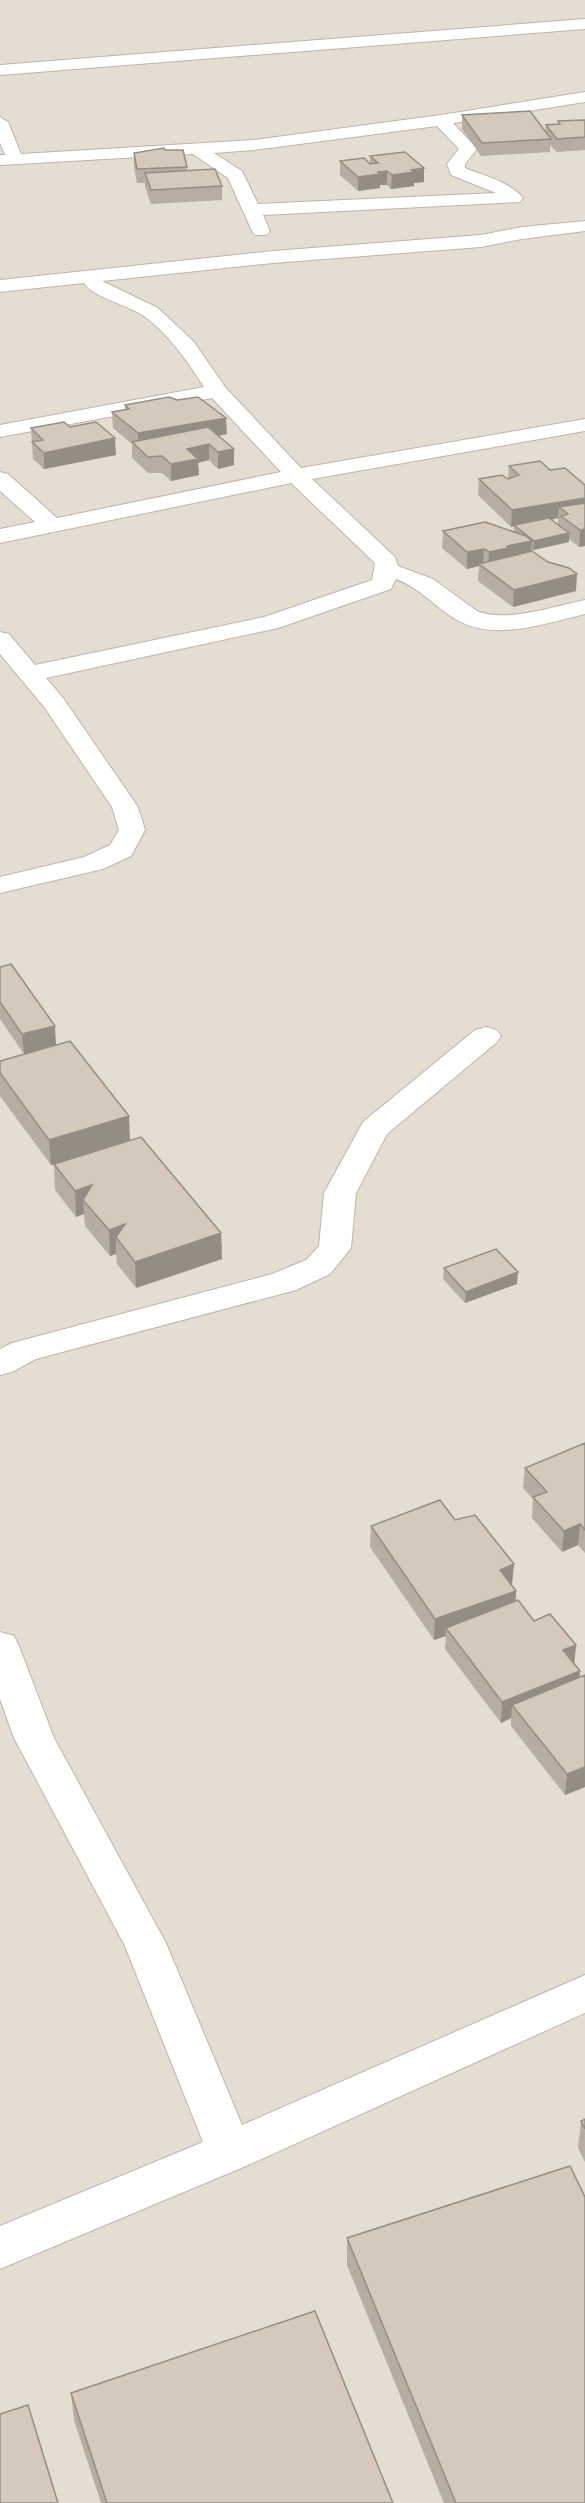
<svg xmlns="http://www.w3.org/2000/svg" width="585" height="2503" font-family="'Nunito Sans',sans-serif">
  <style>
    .residential { fill: #e4ddd1 }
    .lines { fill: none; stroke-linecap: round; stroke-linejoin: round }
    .minor-casing { stroke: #beb5a9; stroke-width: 2 }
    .minor { fill: #fff; fill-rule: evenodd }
    .wall { fill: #b7ada2; fill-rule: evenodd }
    .shaded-wall { fill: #958d84 }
    .building { fill: #d5c9bc; stroke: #958d84; stroke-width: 1.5 }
  </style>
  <rect width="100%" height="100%" fill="#f1ebe3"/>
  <path class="residential" d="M0,0H585V2503H0Z"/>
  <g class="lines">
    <g class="minor-casing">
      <path id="minor" d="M585,19V29L0,75V65Z
        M585,92V102L453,123L477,149L465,164V168C485,176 510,182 523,198L520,202L263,215L270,231L267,235H255L252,231L228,178L193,154L0,165V155H5L0,143V117L8,122L21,154L254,140L441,115ZM437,126L459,149L447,164L451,175L496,193L258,204L242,171L214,153L254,150Z
        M585,221V231L522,239L481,247L273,263L102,281L158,308L194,342L225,387L301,468L585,419V431L312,479L395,557L398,566L433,579L477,611C505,623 556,606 585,600V614C547,623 495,642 457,620C435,607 420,588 396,579L391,589L278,628L46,678L63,698L138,807L145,830L131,856L103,869L0,893V877L84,857L110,845L119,830L112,807L45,708L0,654V632L9,634L35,665L264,617L372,580L375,563L291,483L0,543V529L35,522L0,491V472L8,474L57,518L281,472L212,398L0,437V425L204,387C187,361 170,335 144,316C128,305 92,297 84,283L0,292V280L273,251L481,235L522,227Z
        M486,1027L497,1030L501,1036L497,1042L387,1134L356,1193L351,1248L330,1274L296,1290L36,1359L12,1372L0,1375V1349L12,1343L272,1274L306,1260L319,1246L324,1193L363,1122L475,1030Z
        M0,1632L14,1636L19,1646L54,1738L166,1943L242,2125L585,1975V2013L246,2166L0,2269V2226L203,2142L125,1946L14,1738L0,1699Z"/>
    </g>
    <use href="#minor" class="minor"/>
  </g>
  <path class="wall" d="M462,115L545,132L546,125L558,124V121L585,120V150L557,152L550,145V152L481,156L462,129Z
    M165,150L187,167V170L222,186V200L151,204L145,187V183H137L134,167V153Z
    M370,156L424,168V182L414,183V186L391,189L387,185H380V188L358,191L340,175V161L370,164Z
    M125,405L227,434L218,436L234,465L218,469L209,460L198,463L199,475L171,481L162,473H148L132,458V444L113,428L112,412L125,410Z
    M70,427L116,455L44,469L33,459L31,428Z
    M509,466L550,470L585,485L579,547L569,539V542L533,550L531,549V551L576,591L513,607L478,581L479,566L467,569L442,548L443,531L514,532V526L511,527L478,495L479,479H508ZM558,518V524L552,520Z
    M0,967L56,1045L24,1054L0,1019Z
    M0,1061L130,1140L221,1233L222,1259L136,1288L117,1264L116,1254L110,1256L85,1226L84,1214L76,1217L55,1190L54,1165H51L0,1096Z
    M444,1268L517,1284L465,1303L443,1279Z
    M585,1443V1553L578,1545L562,1552L532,1518L533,1499L523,1488L525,1468Z
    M455,1520L512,1585L516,1591L515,1602L534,1621L576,1645L574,1664L580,1671L579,1677L585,1675V1787L565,1795L511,1726V1718L501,1723L445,1649L446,1636L434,1640L370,1547L371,1526Z
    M585,2119V2162L578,2148L581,2121Z
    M347,2238L585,2503H444L347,2265Z
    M71,2393L393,2503H101L74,2420Z"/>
  <path class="shaded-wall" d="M424,168V182L414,183V186L391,189L392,175L411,170Z
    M387,171V185H380V188L358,191V177L378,172Z
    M226,418L227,434L139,449L138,448V433Z
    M115,438L116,455L44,469V453Z
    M209,444V460L198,463L199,475L171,481V464L187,449Z
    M234,449V465L218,469V452Z
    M585,498V514L559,507L558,518L511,527L512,510Z
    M585,529V546L579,547L580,530Z
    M569,533V542L533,550L534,541Z
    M532,541L531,558L488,569L489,552L507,546Z
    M484,549L483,565L479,564V566L467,569V552Z
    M577,574L576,591L513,607L514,590Z
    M55,1026L56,1045L24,1054L22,1034Z
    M129,1116L130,1142L51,1165L49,1140Z
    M92,1185L83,1200L84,1214L76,1217L75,1191Z
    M125,1224L116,1237V1254L110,1256L109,1230Z
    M221,1233L222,1259L136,1288L135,1262Z
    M518,1272L517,1284L465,1303L466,1292Z
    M580,1524L578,1545L562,1552L564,1531Z
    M514,1564L512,1585L498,1591L500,1570Z
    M516,1591L515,1612L446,1628V1636L434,1640L435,1619Z
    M576,1645L574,1666L563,1650Z
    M580,1671L578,1691L512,1705L511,1718L501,1723L502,1702Z
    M585,1767V1787L565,1795L567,1774Z"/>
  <path class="building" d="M530,111L551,139L482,143L462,115Z
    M585,120V137L557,139L546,125L560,124L558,121Z
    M164,148L165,150H183L187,167L137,169L134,153Z
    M405,152L424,168L411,170L414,172L392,175L387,171L378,172L381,174L358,177L340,161L364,158L370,164L378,163L370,156Z
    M215,169L222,186L151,190L145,173Z
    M169,397L177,400L198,397L226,418L138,433L112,412L129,409L125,405Z
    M64,422L70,427L96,422L115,438L44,453L32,442L43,440L31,428Z
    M208,427L234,449L218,452L209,444L187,449L198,459L171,464L162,456L148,457L132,442Z
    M540,461L550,470L565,468L585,485V498L512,510L479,479L502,475L508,479L519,475L509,466Z
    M585,503V529L580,530L561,516L568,514L559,507Z
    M549,518L569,533L534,541L514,525Z
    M485,522L526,536L532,541L507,546L508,548L489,552L484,549L467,552L443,531Z
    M532,551L548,562L569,568L577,574L514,590L479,564Z
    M11,964L55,1026L22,1034L0,1002V967Z
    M70,1041L129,1116L49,1140L0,1073V1061Z
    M141,1137L221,1233L135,1262L116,1237L125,1224L109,1230L83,1200L92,1185L75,1191L54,1164Z
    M496,1249L518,1272L466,1292L444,1268Z
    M585,1443V1530L580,1524L564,1531L533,1497L547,1492L525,1468Z
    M440,1500L455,1520L475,1515L514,1564L500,1570L516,1591L435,1619L371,1526Z
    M518,1600L534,1621L550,1614L576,1645L563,1650L580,1671L502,1702L446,1628Z
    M585,1675V1767L567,1774L512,1705Z
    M585,2119V2129L581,2121Z
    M570,2166L585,2197V2503H456L347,2238Z
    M315,2311L393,2503H107L71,2393Z
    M28,2405L58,2503H0V2414Z"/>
</svg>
